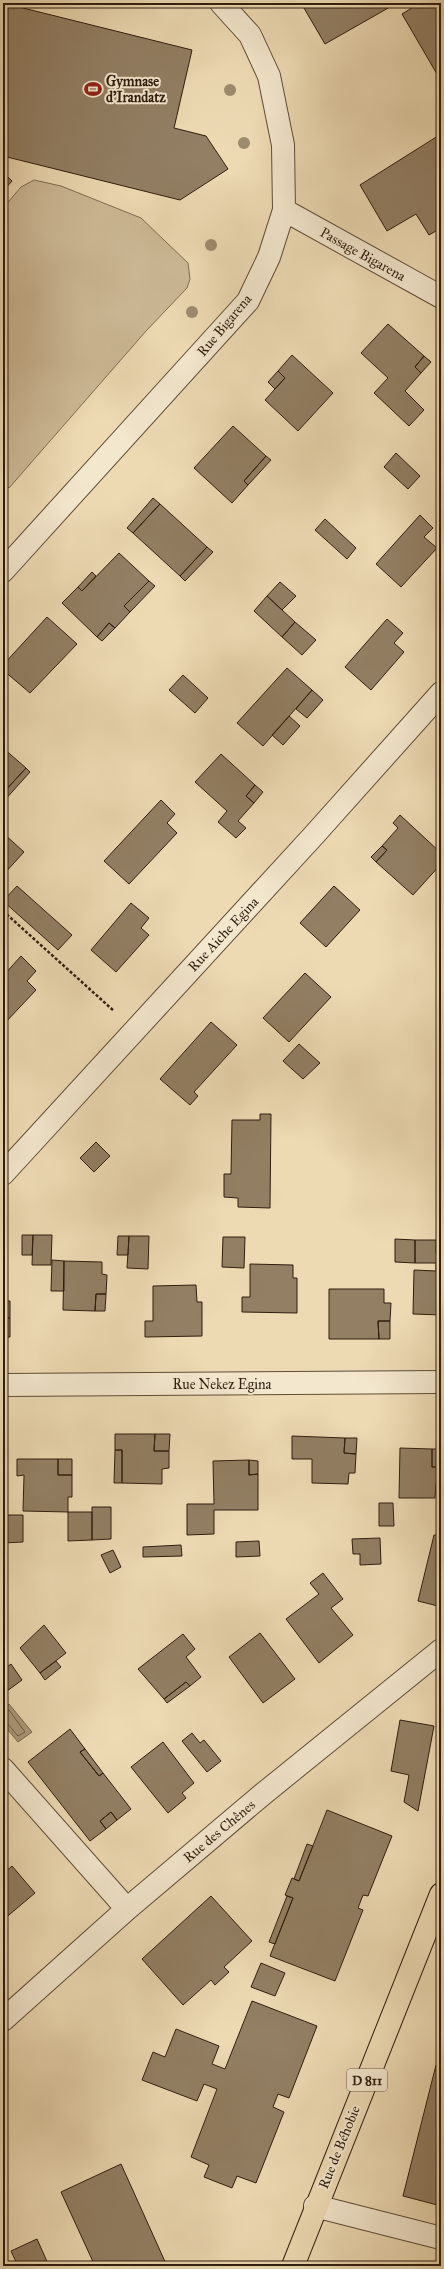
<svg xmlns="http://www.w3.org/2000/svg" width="444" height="2269" font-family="'IM FELL Great Primer',serif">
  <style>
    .green { fill: #cdba97; stroke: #7e6c52 }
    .water { fill: #ac9a7b; stroke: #7a684f }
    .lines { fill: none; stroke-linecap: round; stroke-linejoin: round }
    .shore { stroke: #6e5c44; stroke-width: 1 }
    .building { fill: #927f64; stroke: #2f1d0e }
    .minor-casing { stroke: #5e4c37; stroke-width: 24 }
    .major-casing { stroke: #2f1d0e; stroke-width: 24 }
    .path { stroke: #2f1d0e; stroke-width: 2.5; stroke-dasharray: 3 2; stroke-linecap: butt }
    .minor { stroke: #f3e7ce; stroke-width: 22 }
    .major { stroke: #eddab3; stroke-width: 22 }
    .tree { fill: #9e8c6f }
    .labels { text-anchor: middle; stroke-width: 4; stroke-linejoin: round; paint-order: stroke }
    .shield { fill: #f3e7ce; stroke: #6a5a48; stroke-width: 1 }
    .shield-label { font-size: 13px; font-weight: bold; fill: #2f1d0e }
    .poi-label { font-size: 14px; font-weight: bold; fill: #2f1d0e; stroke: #f3e7ce; text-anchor: start }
    .street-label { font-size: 14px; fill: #2f1d0e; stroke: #f3e7ce }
  </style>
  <rect width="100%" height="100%" fill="#eddab3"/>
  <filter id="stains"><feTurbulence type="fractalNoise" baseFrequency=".005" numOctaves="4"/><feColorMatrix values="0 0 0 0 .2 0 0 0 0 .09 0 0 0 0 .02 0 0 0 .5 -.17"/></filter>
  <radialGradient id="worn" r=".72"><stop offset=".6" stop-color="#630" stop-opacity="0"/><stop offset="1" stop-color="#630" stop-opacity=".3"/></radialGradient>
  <path class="green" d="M34,180L61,186L141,218L188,263L190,279L187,288L146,331L9,488L3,482V208L21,187Z"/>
  <path class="water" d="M9,1704L32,1732L18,1742L3,1724V1708Z"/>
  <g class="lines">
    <path class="shore" d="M3,1711L9,1710L25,1732L18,1736L7,1723L3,1722"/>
  </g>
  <path class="building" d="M3,3L192,50L174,128L206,136L228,169L180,200L3,156Z
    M301,3H397L325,44Z
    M420,3H441V81L402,14Z
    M441,134V228L429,235L416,214L387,231L360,185Z
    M3,172L12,181L3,191Z
    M388,324L424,356L415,367L421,373L405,391L424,410L409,426L374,393L388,378L361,353Z
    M292,355L333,393L298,431L265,400L285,378L278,371Z
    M424,356L431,362L421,373L415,367Z
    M278,371L285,378L275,389L268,382Z
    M233,426L266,456L244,481L248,485L232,503L194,468Z
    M396,453L420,476L408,489L384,467Z
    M266,456L271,460L248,485L244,481Z
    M153,498L160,504L133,533L127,528Z
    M160,504L207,547L180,576L133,533Z
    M420,515L433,528L424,537L437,548L401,587L376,564Z
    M325,519L356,548L347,559L315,530Z
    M207,547L213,552L185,581L180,576Z
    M119,553L149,581L124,606L130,612L115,628L109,623L97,637L62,603L78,587L82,591Z
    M92,572L96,576L82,591L78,587Z
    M149,581L155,586L130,612L124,606Z
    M280,582L296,596L282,610L267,596Z
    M267,596L295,622L282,637L254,611Z
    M47,617L77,644L30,693L3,670V665Z
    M387,619L403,633L394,643L404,652L371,690L345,667Z
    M295,622L316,640L302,655L282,637Z
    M109,623L115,628L102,641L97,637Z
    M287,668L312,690L263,746L237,723Z
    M183,675L208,698L195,713L169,690Z
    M312,690L323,700L307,718L296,709Z
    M289,716L300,726L283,745L272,735Z
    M3,748L26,768L3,793Z
    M221,754L255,785L246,796L254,803L238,821L246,828L236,838L218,822L227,811L195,782Z
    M26,768L30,772L3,802V793Z
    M255,785L263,792L254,803L246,796Z
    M161,800L175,814L167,823L177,833L129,884L104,861Z
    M400,815L441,853V864L413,895L376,862L387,850L382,846L398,828L393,823Z
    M3,833L24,852L3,875Z
    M382,846L387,850L376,862L371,857Z
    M17,886L72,935L58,950L3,901Z
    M334,886L360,910L326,947L300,923Z
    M131,903L149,918L141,928L149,935L116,972L91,950Z
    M21,956L36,971L27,981L36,990L3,1025V976Z
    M305,973L331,997L289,1042L263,1018Z
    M211,1022L237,1045L194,1092L198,1096L190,1105L160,1079Z
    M299,1044L320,1063L303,1079L283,1061Z
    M260,1114H271L270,1208L238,1207V1198L224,1197V1174H231L232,1120H260Z
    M96,1142L110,1156L94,1172L80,1158Z
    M22,1235H33L32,1255H22Z
    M33,1235H52L51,1265H32Z
    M118,1236H129L128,1255H117Z
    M129,1236H149L148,1269L127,1268Z
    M223,1237H245L244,1268L222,1267Z
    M395,1239L415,1240V1263L395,1262Z
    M415,1240H436V1253H441V1315L413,1314L414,1270L436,1271V1263H415Z
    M52,1260L64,1261V1291H51Z
    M64,1261L102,1262V1274L107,1275L106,1294H96L95,1311L63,1310Z
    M250,1264L293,1265V1278H297V1313L242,1312V1297H250Z
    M196,1285L197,1302H202V1336L145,1337V1321H153V1286Z
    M329,1289H384V1303H391L390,1321H378L379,1339H329Z
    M3,1290L4,1301H10V1318H3Z
    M96,1294H106L105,1311H95Z
    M3,1318H10V1337H3Z
    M378,1321H390V1339H379Z
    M115,1434H155L154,1451H169V1468L162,1469V1484L122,1483V1450H115Z
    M155,1434H170L169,1451H154Z
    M292,1436L345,1438L344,1453L356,1454L355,1473H349L348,1484L312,1483V1459H292Z
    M345,1438H357L356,1454L344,1453Z
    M400,1448L432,1449V1467H441V1484H436L435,1498H399Z
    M432,1449H441V1467H432Z
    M115,1450H122V1483H114Z
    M17,1459H58V1475H72V1497H68V1512L23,1511L24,1475L17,1476Z
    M58,1459H72V1475H58Z
    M249,1460V1475L258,1474V1510H214V1534L187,1535V1504H214L213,1461Z
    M249,1460L258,1461V1474L249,1475Z
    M379,1503H393L394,1526H379Z
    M92,1507H111V1539L92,1540Z
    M68,1512H92V1540L68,1541Z
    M3,1515H23V1542L3,1543Z
    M434,1535L441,1536V1599H439L438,1606L418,1601Z
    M380,1538L381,1564L360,1565V1554H353L352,1539Z
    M259,1541L260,1556L236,1557V1542Z
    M181,1545L182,1556L143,1557V1547Z
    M113,1550L121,1567L110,1573L101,1555Z
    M323,1573L343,1599L331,1608L353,1635L319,1663L286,1619L319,1594L310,1583Z
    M44,1625L66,1653L40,1673L20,1648Z
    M260,1633L295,1679L263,1703L229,1657Z
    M183,1634L195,1649L186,1657L201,1677L190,1686L186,1682L164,1699L138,1669Z
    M56,1661L61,1667L45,1680L40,1673Z
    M11,1664L22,1680L3,1694V1670Z
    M186,1682L190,1686L167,1703L164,1699Z
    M400,1720L434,1726L418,1811L404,1802L409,1775L391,1771Z
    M70,1729L85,1749L80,1752L99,1776L103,1773L131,1809L117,1820L111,1812L100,1821L106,1829L90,1841L28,1762Z
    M192,1733L200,1743L204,1740L221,1761L207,1772L182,1741Z
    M163,1742L194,1783L182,1793L186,1798L168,1813L131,1767Z
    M85,1749L103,1773L99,1776L80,1752Z
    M327,1810L392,1836L368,1896L363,1895L358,1908L363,1910L335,1981L270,1956L293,1898L285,1895L292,1878L299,1881Z
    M111,1812L117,1820L106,1829L100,1821Z
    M307,1844L313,1846L299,1881L294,1879Z
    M12,1866L35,1893L3,1920V1874Z
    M211,1896L252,1941L224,1967L229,1972L215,1985L211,1980L183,2005L142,1959Z
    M287,1896L293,1898L275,1944L269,1942Z
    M261,1963L285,1973L275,1996L251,1987Z
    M252,2001L317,2026L289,2098L278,2094L273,2107L284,2112L256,2183L237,2176L232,2188L204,2177L209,2165L191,2157L217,2089L204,2084L197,2101L142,2080L153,2052L165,2057L176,2029L219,2046L212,2064L225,2069Z
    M436,2065L441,2066V2206L403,2196Z
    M121,2164L167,2266H95L61,2192Z
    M37,2239L49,2266H18L11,2251Z"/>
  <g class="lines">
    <g class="minor-casing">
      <path id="minor" d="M284,210L441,297
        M3,571L248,301L269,257L284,210L283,145L269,76L250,35L221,3
        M3,1174L315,834L441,693
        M3,1385L441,1382
        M3,1769L127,1909
        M3,2020L127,1909L263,1794L441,1650
        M315,2206L441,2238"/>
    </g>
    <g class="major-casing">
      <path id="major" d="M293,2266L441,1894"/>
    </g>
    <path class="path" d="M3,911L114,1011"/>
    <use href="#minor" class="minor"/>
    <use href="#major" class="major"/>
  </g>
  <g class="tree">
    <circle cx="230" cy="90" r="6"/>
    <circle cx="244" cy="143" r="6"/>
    <circle cx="211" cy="245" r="6"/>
    <circle cx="192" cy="312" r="6"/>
  </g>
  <defs>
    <g id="stadium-bare" transform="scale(1.38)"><path d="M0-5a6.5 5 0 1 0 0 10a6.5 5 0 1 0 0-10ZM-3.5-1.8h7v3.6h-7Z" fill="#8f2418" stroke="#f3e7ce" stroke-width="2.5" paint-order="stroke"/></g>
  </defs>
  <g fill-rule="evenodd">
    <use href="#stadium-bare" x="93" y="89"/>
  </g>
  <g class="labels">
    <rect class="shield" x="347" y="2069" width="40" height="22" rx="3"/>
    <g class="shield-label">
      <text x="367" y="2085">D 811</text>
    </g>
    <g class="poi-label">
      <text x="106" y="86">Gymnase<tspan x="106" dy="16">d'Irandatz</tspan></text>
    </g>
    <g class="street-label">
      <text transform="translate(363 254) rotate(29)" y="5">Passage Bigarena</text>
      <text transform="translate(224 325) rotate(-50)" y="5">Rue Bigarena</text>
      <text transform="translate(223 934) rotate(-47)" y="5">Rue Aiche Egina</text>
      <text x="222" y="1389">Rue Nekez Egina</text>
      <text transform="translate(219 1831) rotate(-40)" y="5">Rue des Chênes</text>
      <text transform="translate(339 2147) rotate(-68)" y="5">Rue de Béhobie</text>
    </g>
  </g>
  <rect width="444" height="2269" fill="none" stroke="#eddab3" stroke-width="16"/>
  <rect x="4" y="4" width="436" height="2261" fill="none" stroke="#2f1d0e" stroke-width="2"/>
  <rect x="8" y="8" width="428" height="2253" fill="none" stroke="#2f1d0e"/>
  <rect width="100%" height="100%" filter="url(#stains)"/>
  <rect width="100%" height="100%" fill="url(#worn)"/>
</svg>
